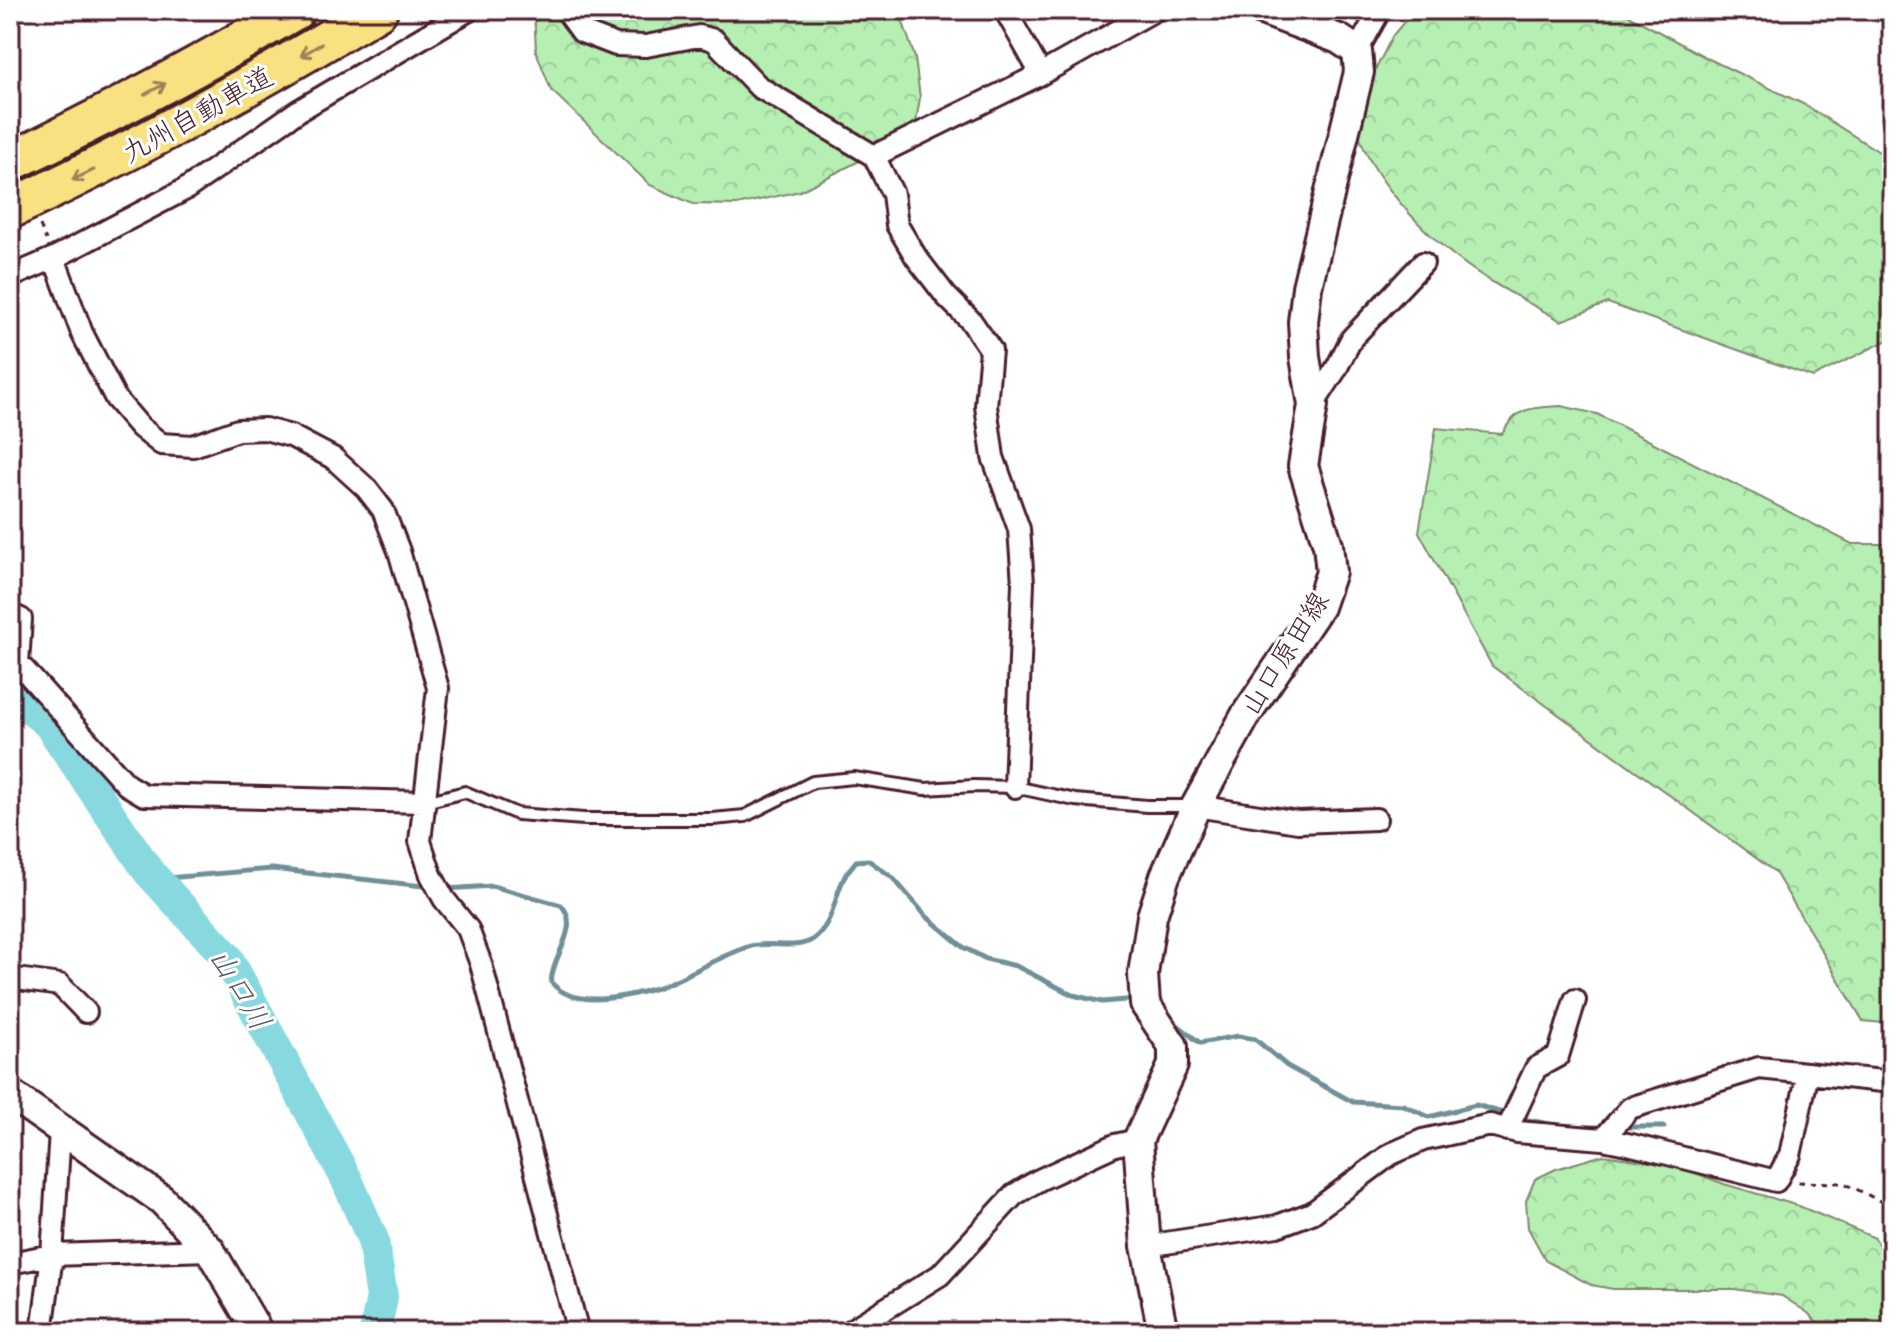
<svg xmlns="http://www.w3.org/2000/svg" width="1902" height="1342" font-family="Kalam,'Klee One',sans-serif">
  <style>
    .forest { fill: url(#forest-crowns); stroke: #80876e; stroke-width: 2 }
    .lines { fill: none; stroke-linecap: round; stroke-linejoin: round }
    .stream { stroke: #6f8f97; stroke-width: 5 }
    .river { stroke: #87d9df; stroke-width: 32 }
    .service-casing { stroke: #4a1f2b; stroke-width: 16 }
    .minor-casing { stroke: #4a1f2b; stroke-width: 26 }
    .secondary-casing { stroke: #4a1f2b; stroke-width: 34 }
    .motorway-casing { stroke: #4a1f2b; stroke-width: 44 }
    .path { stroke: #4a1f2b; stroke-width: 3; stroke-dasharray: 6 6; stroke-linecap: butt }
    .service { stroke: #fff; stroke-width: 10 }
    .minor { stroke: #fff; stroke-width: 20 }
    .secondary { stroke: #fff; stroke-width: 28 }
    .motorway { stroke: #f9e181; stroke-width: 38 }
    .oneway { stroke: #a28056 }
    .labels { text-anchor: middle; stroke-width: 6; stroke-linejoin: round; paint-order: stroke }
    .street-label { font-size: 28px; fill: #4a1f2b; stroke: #fff }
    .water-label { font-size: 30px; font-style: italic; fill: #5c5761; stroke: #fff }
  </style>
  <defs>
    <pattern id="forest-crowns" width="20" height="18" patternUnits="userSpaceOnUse" patternTransform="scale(2)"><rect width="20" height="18" fill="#b5efb2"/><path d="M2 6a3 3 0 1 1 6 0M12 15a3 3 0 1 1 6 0" fill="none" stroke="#9dcc99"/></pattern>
  </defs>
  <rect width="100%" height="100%" fill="#fff"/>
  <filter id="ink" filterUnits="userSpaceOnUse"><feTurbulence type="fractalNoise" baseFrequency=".0125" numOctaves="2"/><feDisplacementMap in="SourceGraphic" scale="16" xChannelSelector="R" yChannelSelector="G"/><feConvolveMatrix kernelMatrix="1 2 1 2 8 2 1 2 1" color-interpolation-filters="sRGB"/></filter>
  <g filter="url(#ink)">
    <path class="forest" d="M534,10H892L903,22L915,58L920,98L916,122L903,139L800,191L737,205L693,204L650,185L551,90L536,51Z
      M1414,10H1619L1705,57L1803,104L1892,160V338L1813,377L1608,303L1561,321C1528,302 1491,284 1461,261C1422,232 1354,162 1355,110L1393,35Z
      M1561,406L1597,414L1852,544H1892V1024L1863,1021L1775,872L1492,666L1419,532L1436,428L1502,434C1517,406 1531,408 1561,406Z
      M1603,1155L1677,1166L1724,1184L1799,1206L1875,1238L1892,1268V1332H1827L1808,1313L1782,1296L1734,1289H1613L1591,1285L1546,1261L1528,1228L1526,1201L1535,1179L1556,1169Z"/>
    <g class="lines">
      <path class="stream" d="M156,879L272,869L432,887
        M446,889L492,886L561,905C582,927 552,955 551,982C573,1010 628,997 656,988C689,977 717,956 751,946C769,941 796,950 812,940C835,923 833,898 845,876C848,870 853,866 856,861L868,860L892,877L926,916L963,947L986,959L1016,966L1073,995L1102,1002L1137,999
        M1169,1018L1200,1043L1238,1036L1255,1039L1287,1066L1353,1102L1403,1105L1429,1117L1476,1105L1509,1115
        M1518,1118L1559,1126
        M1577,1127H1603
        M1621,1127H1664"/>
      <path class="river" d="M10,692L49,724L149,872L227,957L346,1178L373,1240L382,1297L375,1332"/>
      <g class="service-casing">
        <path id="service" d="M425,802L465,792L517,814L584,819H713L745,816L813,782L854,778L925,789L974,786L1015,787L1075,800L1147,806H1192"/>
      </g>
      <g class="minor-casing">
        <path id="minor" d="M566,10L582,32L616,45L646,46L699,36L714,40L759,87L874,156L893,194L897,225L916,257L946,296L971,321L991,350L986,406L993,457L1019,529L1023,583L1015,787
          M1005,10L1041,74
          M1357,51L1380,10
          M874,156L1041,74L1155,10
          M54,258L82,333L116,399L140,427L161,444L193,446L238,430L265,429L291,436L333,458L366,488L383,510L399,551L438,688L420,841L431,875L444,899L468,929L481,964L578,1332
          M10,277L54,258L186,189L298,111L469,10
          M1313,405L1336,369L1352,338L1423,263
          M10,614L21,619L18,663L127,785L144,795L423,802
          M1196,806L1298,822L1376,819
          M10,978L60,985L86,1012
          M1507,1130L1536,1068L1558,1056L1575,1000
          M1603,1139L1630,1108L1759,1068L1892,1082
          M1146,1246L1277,1226L1312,1213L1391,1154L1423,1140L1490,1125L1517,1132L1603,1139L1632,1145L1776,1181L1790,1155L1808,1073
          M10,1263L52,1255L210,1250
          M42,1332L52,1255L60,1131
          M848,1332L940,1275L1014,1195L1039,1180L1115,1145L1138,1140"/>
      </g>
      <g class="secondary-casing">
        <path id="secondary" d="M10,1094L162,1200L210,1250L258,1332
          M1163,1332L1146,1246L1138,1140L1173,1065V1046L1145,1004L1143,974L1152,916L1165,876L1196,806L1247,713L1319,607L1331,572L1328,545L1303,466L1313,405L1305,357L1303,322L1307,287L1359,72L1357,51L1339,39L1262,10"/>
      </g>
      <g class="motorway-casing">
        <path id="motorway" d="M10,162C107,115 202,65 295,10
          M10,209C137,150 258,82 378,10"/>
      </g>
      <path class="path" d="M40,225L46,240
        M1798,1182L1844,1183L1892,1207"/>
      <use href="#service" class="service"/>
      <use href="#minor" class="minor"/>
      <use href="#secondary" class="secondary"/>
      <use href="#motorway" class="motorway"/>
    </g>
    <defs><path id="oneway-shaft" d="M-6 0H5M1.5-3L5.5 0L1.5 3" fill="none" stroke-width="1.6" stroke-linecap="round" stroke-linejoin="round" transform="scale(2)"/></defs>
    <g class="oneway">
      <use href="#oneway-shaft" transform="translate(311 50) rotate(149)"/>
      <use href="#oneway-shaft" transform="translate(155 89) rotate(-28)"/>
      <use href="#oneway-shaft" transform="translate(83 175) rotate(155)"/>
    </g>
  </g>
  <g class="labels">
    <g class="street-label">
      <text transform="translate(197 114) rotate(-29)" y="10">九州自動車道</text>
      <text transform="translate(1284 653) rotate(-58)" y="10">山口原田線</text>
    </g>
    <g class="water-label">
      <text transform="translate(240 989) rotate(59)" y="10">山口川</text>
    </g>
  </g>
  <rect width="1902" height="1342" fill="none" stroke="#fff" stroke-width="40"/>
  <rect x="20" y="20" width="1862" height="1302" fill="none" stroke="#4a1f2b" stroke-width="3" filter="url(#ink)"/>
</svg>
